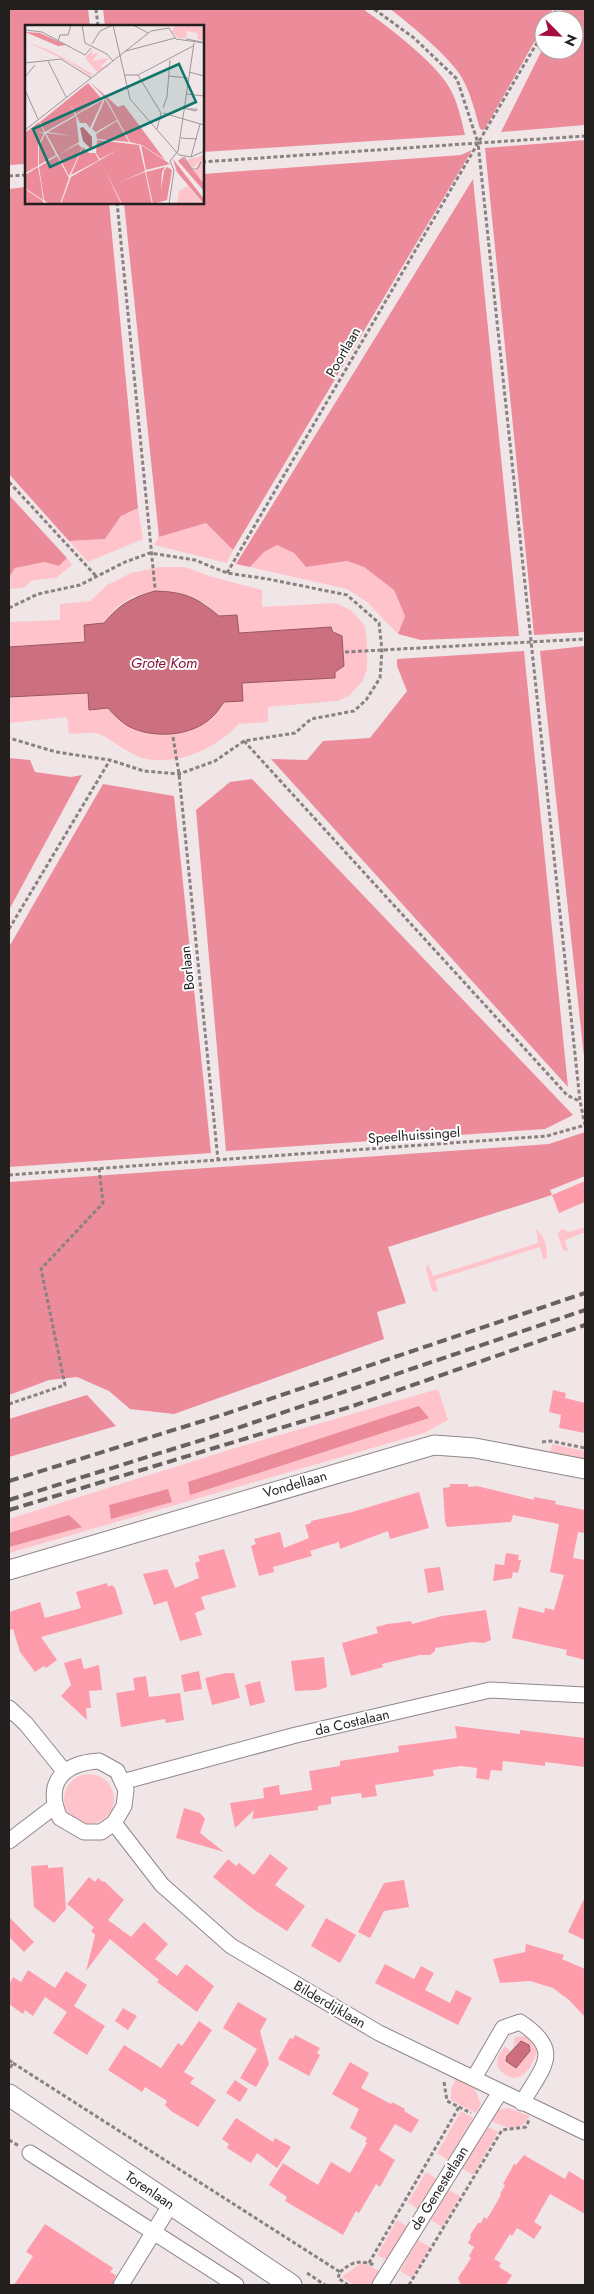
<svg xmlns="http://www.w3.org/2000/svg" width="594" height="2294" font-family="Jost,sans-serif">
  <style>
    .green { fill: #ffc3cb }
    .forest { fill: #ec8b9a }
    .water { fill: #cc6f7e; stroke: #995762 }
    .building { fill: #fe9cab }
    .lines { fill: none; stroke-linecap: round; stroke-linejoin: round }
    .minor-casing { stroke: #918788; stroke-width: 17 }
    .tertiary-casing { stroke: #918788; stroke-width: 21 }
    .secondary-casing { stroke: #918788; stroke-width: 23 }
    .path { stroke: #898182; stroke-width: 3; stroke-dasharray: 4 2.5; stroke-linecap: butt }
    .minor { stroke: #fff; stroke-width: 15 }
    .tertiary { stroke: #fff; stroke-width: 19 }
    .secondary { stroke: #fff; stroke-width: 21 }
    .rail { stroke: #676161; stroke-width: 4; stroke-dasharray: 10 5; stroke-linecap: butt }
    .labels { text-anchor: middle; stroke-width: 4; stroke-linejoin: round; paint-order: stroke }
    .street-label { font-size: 14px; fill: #231f1f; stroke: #fff }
    .water-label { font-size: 15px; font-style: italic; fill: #871437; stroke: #fff }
    .inset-road { fill: none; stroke: #9f9697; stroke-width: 1 }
    .view { fill: #0f766e; fill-opacity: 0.15; stroke: #0f766e; stroke-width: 2.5 }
    .inset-edge { fill: none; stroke: #231f1f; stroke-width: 2.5 }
  </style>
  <rect width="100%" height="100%" fill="#f1e6e7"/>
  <path class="green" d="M138,508L143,539L88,562L69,541L105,539L121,516Z
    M206,523L233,550L227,563L154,545L159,537Z
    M277,545L294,553L306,567L347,561L364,567L394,590L405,616L398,634L367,602L347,589L250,567L264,552Z
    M67,558L72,565L56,578L33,580L23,588L9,589V577L15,568L44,562L59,566Z
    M160,567H185L209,576L262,590V607L336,603L352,611L365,626L367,642V670L362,682L349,696L337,701L268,707V722L239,724C216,748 181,765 146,759C130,756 105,734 96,733C87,732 77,734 69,734L67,717L9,723V697L89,693L90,710L108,708L117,718H211L242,683L335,678V672L339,668L337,635L331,627L238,633L237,615L219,616L204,603L134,596L117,607L85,642L9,647V622L60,620V604L90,601L107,585L131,573Z
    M585,1227V1232L565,1240L568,1251L563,1250L558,1235L559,1231L562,1229L569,1232Z
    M536,1229C544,1234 549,1251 546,1259H543L540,1247L435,1280L438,1292L432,1291L426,1269L428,1264L433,1276L538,1243Z
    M438,1389L448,1420L424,1433L9,1553V1519L232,1449Z
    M552,1444L585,1451V1460L550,1455Z
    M64 1799a25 25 0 1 1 50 0a25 25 0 1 1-50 0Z
    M524,2036L530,2039L537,2051C531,2072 515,2091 497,2066L498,2056L505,2046L511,2051L507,2056L516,2068L530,2051L529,2045L517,2043L513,2048L515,2037Z
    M456,2079L475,2089L481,2104L476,2113L451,2100V2089Z
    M508,2108L530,2116L523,2125L511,2129L488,2120L498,2110Z
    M461,2111L473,2118L448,2160L437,2153Z
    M485,2125L498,2132L473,2175L461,2168Z
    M426,2172L437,2179L419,2210L408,2202Z
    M449,2190L460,2196L442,2227L431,2220Z
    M397,2220L408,2227L387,2260L377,2255Z
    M418,2240L430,2247L412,2278L400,2271Z
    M362,2262L383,2273L375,2285H354L342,2277Z"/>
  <path class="forest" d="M9,9H88L90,26H26V164L9,165Z
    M103,9H363C387,26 435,62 449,87C458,102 461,119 465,135L203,152L202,26H105Z
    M390,9H553L547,20H544V25L484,130L480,129C475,112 471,94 462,78C451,58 409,23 390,9Z
    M563,9H585V125L501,132L544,46V50H574V20H557Z
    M585,140V632L534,635L485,148Z
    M472,150L233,550L206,523L159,537L124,203L202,202L203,174L461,155Z
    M473,179L519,636L421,640L398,634L405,616L394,590L364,567L347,561L306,567L294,553L277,545L264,552L250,567L236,564Z
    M26,187V202L109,203L138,508L121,516L105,539L69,541L9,474V189Z
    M9,495L67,558L59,566L44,562L15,568L9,577Z
    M585,646V1066L540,651Z
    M524,651L568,1087L271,759L307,760L323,741L370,738L407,691L397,666V659Z
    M9,758L30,760L35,772L71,777L82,775L9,910Z
    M252,779L573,1115L545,1129L226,1151L196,810L230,782Z
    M103,784L174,796L211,1153L9,1167V947Z
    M585,1132V1176L550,1190L552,1195L388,1247L406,1303L377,1312L384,1339L174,1414L130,1409L109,1391L77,1377L49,1380L9,1395V1182L549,1144Z
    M87,1395L116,1426L9,1457V1419Z
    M419,1406L429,1418L190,1495L188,1482Z
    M168,1489L172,1502L111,1519L109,1505Z
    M69,1515L82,1527L9,1547V1533Z"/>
  <path class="water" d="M155,591C185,592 196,597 219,616L237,615L239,633L331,627L333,632L342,636L344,666L335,672V678L242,683L243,701L224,702C220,707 217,713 212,717C192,737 152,739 128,726C120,721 114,715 108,708L89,710L88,693L9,697V647L85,642L84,625L104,623C120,604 131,598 155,591Z
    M521,2041L529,2045L530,2051L516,2068L506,2061L507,2056Z"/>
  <path class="building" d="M585,1181V1202L559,1213L552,1195Z
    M553,1390L566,1393L565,1398L585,1403V1433L559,1428L561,1415L549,1412Z
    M450,1484H468V1487L477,1486L534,1500V1497L556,1501L555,1504L585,1510V1533L578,1532L573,1558L585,1560V1660L566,1655L567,1650L512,1638L519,1607L544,1613L545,1608L554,1610L564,1575L550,1572L559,1524L513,1515L511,1522L447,1527L445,1522L443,1488L450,1487Z
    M419,1492L429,1528L390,1539L388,1531L340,1549L339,1542L310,1551L312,1556L273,1567L274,1572L259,1576L251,1546L256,1544L254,1539L280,1532L284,1548L309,1538L305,1525L311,1523V1521L352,1512Z
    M224,1549L236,1587L201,1597L205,1609L195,1613L202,1635L180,1641L167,1601L154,1605L143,1574L167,1569L175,1588L199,1578L195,1563L200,1561L198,1556Z
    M506,1553L519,1555L518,1560H521L518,1573L513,1572L512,1578L493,1581L495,1564L504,1565Z
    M440,1567L444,1590L428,1593L424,1569Z
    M107,1583L108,1587L112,1585L115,1588L123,1614L41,1637L57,1660L46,1668L44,1666L35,1672L20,1652L13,1629L9,1630V1612L40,1602L45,1618L81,1608L76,1592Z
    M486,1610L491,1640L484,1643L472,1642L435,1648V1651L430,1655H420L382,1664L383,1667L351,1676L342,1643L378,1633L376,1627L388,1624L411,1621L412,1624L442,1616Z
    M324,1657L327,1687L318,1690L295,1691L291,1661Z
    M81,1658L84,1669L99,1665L102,1690L89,1691L91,1708H86L87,1720L61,1696L71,1685L64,1663Z
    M199,1671L202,1689L184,1692L181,1675Z
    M226,1673H234L240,1698L212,1705L205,1678Z
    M146,1676L149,1697L180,1693L184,1720L166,1723L165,1719L121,1727L116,1693L135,1690L133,1678Z
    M260,1681L265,1702L250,1706L245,1685Z
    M455,1726L520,1734V1730L585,1738L584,1767L545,1762V1766L503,1761L502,1771L491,1770L489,1780L476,1778L477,1768L461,1766L433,1770L434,1776L375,1785L377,1796L362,1798L361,1793L331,1797V1804L318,1806V1810L252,1819L254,1810L235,1828L230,1803L264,1798L263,1788L279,1785L280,1795L312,1790L309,1771L340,1766V1761L399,1752L398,1746L457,1738Z
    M184,1808L200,1813L205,1819L200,1833L224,1852L176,1838Z
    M270,1854L288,1868L275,1885L305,1906L287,1931L253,1909L213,1877L228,1859L236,1866L239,1863L254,1875Z
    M48,1865V1868L63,1867L66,1909L54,1923L34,1907L31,1866Z
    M89,1877L95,1882L98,1878L103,1882L104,1881L124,1900L108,1920L131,1937L144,1922L168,1944L155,1959L177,1976L186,1964L214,1986L197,2012L157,1982L159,1980L110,1939L86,1971L95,1935L91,1931L94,1927L67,1904Z
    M404,1880L409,1907L384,1911L370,1938L358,1932L384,1883Z
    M585,1897V1940L568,1932Z
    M9,1917L34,1942L24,1952L9,1937Z
    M326,1918L356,1935L340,1963L311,1946Z
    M526,1944L564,1955L562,1959L585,1969V2017L569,2000L553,1988L530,1981L500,1983L493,1959L525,1952Z
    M385,1964L414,1979L421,1966L434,1973L425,1990L450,2003L456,1990L472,1998L458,2025L375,1983Z
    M28,1970L55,1988L66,1971L87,1985L74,2006L105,2026L87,2055L53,2033L67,2012L45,1997L33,2016L25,2010L23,2014L9,2004V1985L13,1977L21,1982Z
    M238,2002L267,2019L260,2031L269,2064L256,2087L240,2078L257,2049L223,2028Z
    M123,2008L137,2016L128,2030L115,2021Z
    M199,2021L212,2030L184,2072L194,2078L190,2083L216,2100L198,2127L171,2111L165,2105L167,2101L145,2087L142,2092L108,2070L124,2045L161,2068L178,2043L182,2046Z
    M295,2035L320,2048L317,2053L320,2055L309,2076L278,2059L290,2038L293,2039Z
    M350,2062L369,2073L361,2088L391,2104L392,2102L405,2109L404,2111L419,2120L411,2133L395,2124L379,2150L395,2160L380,2187L376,2184L359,2213L356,2211L343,2235L285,2201L287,2197L269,2185L283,2163L318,2185L331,2162L350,2173L367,2143L365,2142L367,2138L350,2128L359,2109L332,2094Z
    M235,2080L248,2089L240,2102L226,2093Z
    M236,2118L273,2142L275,2138L291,2147L277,2168L257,2153L251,2163L227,2148L229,2144L222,2139Z
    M524,2155L565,2179L569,2171L585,2181V2214L550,2194L534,2222L542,2227L534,2239L517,2228L512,2236L510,2234L494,2259L501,2263L499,2267L512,2275L506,2285H461L458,2278L471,2258L469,2256L474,2247L468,2243L471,2237L470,2235L478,2223H481L484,2217L487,2219L501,2195L500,2194L505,2185L503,2184L514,2164L516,2165Z
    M45,2224L113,2268L110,2272L116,2275L112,2285H14L33,2256L26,2252Z"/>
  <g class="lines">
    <g class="minor-casing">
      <path id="minor" d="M9,1708L26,1724L64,1771
        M99,1761L117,1771L126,1790L124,1806L114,1823L101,1832H84L60,1818C44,1783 63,1763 99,1761Z
        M122,1782L296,1735L490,1690L585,1695
        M114,1823L162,1885L231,1946L379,2033L585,2132
        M9,1841L55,1806
        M474,2078L503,2028L520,2022C564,2051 543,2066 522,2103
        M30,2153L236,2285
        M121,2285L171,2204
        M380,2285L500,2092"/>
    </g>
    <g class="tertiary-casing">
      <path id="tertiary" d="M9,1570L434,1445L475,1448L585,1469"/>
    </g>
    <g class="secondary-casing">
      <path id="secondary" d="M9,2095L291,2285"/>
    </g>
    <path class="path" d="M96,9L98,26
      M551,20L557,9
      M544,31L478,143L585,136
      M9,176L26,175
      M117,202L155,588
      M9,482L96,576
      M227,573L478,143L457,79L414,38L374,9
      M9,608L38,594L80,585L125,562L150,553L195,560L227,573L268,579L347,595L379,623L382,650L380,678L366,700L354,711L311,719L295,733L244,741L215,761L179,774L144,771L110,760L56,752L9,738
      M345,652L585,639
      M173,737L179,774L218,1160
      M244,741L567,1095L579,1101
      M9,929L110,760
      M9,1175L547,1136L585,1125L580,1101L478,143L202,162
      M9,1404L65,1385L41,1269L103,1203L99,1168
      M542,1442L551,1441L585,1448
      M9,2060L13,2063L9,2070
      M13,2063L340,2272L338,2278L348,2285
      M444,2082L447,2101L471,2113
      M9,2140L19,2146
      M369,2263L459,2107
      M340,2272C353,2261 359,2260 375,2265
      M307,2273L325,2285
      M409,2285L502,2130L526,2127L529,2120"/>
    <use href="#minor" class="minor"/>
    <use href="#tertiary" class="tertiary"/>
    <use href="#secondary" class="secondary"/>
    <path class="rail" d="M9,1481L222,1415L585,1293
      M9,1500L205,1439L585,1310
      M9,1510L350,1407L585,1325"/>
  </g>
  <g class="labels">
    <g class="street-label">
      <text transform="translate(343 352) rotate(-60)" y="5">Poortlaan</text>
      <text transform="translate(187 968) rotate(-96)" y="5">Borlaan</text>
      <text transform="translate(414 1135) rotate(-4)" y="5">Speelhuissingel</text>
      <text transform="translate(295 1484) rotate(-16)" y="5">Vondellaan</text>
      <text transform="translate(352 1722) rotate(-13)" y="5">da Costalaan</text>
      <text transform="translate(330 2004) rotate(30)" y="5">Bilderdijklaan</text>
      <text transform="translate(439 2188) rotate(-58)" y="5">de Genestetlaan</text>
      <text transform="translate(150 2190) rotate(34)" y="5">Torenlaan</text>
    </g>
    <g class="water-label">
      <text x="164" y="668">Grote Kom</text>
    </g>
  </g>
  <g transform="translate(25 25)">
    <rect width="179" height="179" fill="#f1e6e7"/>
    <path d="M150,0H179L178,15L173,14L172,8L162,6L161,13H153L147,6ZM0,16L24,25L68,49L65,51L44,37ZM67,25V30L75,27L67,36L84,33L75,42L86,40L72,47L60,33ZM179,130V159L167,146L171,145L175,136L168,143L161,135ZM163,161L178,179H152L154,166Z" fill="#ffc3cb"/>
    <path d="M0,7L15,8L41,20L33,21ZM65,57L93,82L99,80L140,135L117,120L105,117L82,75ZM63,58L77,74L51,89L45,80L50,90L20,107L15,97ZM80,74L92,95L71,107L67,104ZM78,75L65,103L61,98H55L51,90ZM51,91L54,117L33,130L21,108L48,111L23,107ZM92,96L104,117L72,114L71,109ZM14,97L19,107H12L19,108L13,121V141L0,148V108ZM20,109L31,130L14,140V121ZM72,115L114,120L120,146L93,158L120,147L127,179H97L79,143L96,179H36L46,152L94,124L75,134L71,128ZM53,119L57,123L44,151L33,130ZM116,120L145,139L121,145ZM58,122L64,128H70L74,135L46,150ZM32,131L44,153L35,179H24L19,175L14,142ZM158,132L179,159V166L153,136ZM148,134L179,174V179L152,147ZM13,142L16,159L18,175L0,163V150ZM140,142L137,147L136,165L139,146L142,142L147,145L142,175L128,179L121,147ZM0,164L18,176V179H0Z" fill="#ec8b9a"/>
    <path d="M58,102L67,112V125L58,116L55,103Z" fill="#cc6f7e"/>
    <path class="inset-road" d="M57,0L60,18M88,0L105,74L154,130L166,132L179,126M108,0L123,8M0,5L17,7L60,30L66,23M161,14L177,17M33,16L35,10H43L46,0M60,18L82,29L88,36M67,19L75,6L88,0M101,26L150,13M23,36L41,72M0,38L36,34L66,53M164,47L179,51M99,50H113L168,21M113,50L136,88M144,51L163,53M0,52L10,40M0,65L13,94M162,69L179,71M138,83L142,72L145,35M158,83L171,86L172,84H163M138,88L179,100M132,104L136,88M0,105L126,6L144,3L151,14L179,18M156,113L172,114M159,132L167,144H172L176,137L173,143L172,144M166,132L175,99M144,179L149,145L145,136L153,126L169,18"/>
    <path class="view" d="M154,39L171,77L25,142L8,104Z"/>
    <rect width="179" height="179" class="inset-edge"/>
  </g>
  <rect width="594" height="2294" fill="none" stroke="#231f1f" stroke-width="20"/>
  <g transform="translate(559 35) rotate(114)"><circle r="24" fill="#ffffff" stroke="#a7a5a5"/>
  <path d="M0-4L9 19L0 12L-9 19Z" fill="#a60e42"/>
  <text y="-8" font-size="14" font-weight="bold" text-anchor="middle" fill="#231f1f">N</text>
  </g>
</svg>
